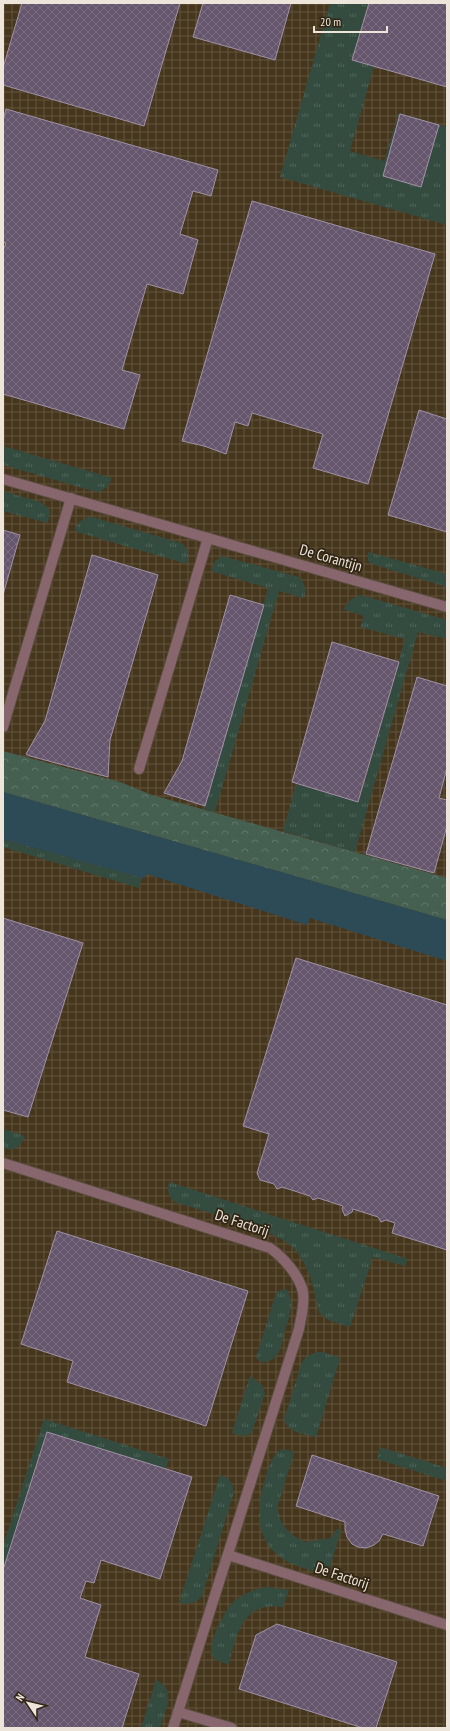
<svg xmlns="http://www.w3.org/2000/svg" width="450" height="1731" font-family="'PT Sans Narrow',sans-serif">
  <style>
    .industrial { fill: url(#industrial-grid) }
    .grass { fill: url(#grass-tufts) }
    .forest { fill: url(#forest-crowns) }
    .water { fill: #2c4b56 }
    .building { fill: url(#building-cross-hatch); stroke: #a092a7 }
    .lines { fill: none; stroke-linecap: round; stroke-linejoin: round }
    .lane-casing { stroke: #584c3b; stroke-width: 12 }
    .street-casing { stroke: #584c3b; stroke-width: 12 }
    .lane { stroke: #88666e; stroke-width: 10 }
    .street { stroke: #88666e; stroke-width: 10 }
    .labels { text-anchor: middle; stroke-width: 3.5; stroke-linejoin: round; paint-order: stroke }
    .street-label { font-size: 15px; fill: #ede5da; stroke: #312514 }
  </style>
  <defs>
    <pattern id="industrial-grid" width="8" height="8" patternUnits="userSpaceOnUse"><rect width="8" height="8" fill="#46361d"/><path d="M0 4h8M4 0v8" fill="none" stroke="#61533d"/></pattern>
    <pattern id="grass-tufts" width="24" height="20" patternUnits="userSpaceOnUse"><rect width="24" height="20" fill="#334c3f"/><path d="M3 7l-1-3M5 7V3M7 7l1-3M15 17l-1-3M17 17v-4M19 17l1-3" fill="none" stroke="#51665a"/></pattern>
    <pattern id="forest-crowns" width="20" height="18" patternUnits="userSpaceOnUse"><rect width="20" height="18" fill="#456051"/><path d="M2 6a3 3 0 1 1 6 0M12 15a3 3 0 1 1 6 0" fill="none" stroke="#607769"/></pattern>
    <pattern id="building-cross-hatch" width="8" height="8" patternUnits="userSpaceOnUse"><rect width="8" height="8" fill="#66566d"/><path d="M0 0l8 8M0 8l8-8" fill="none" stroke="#7c6e81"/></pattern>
  </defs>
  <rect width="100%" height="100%" fill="#3c2f1d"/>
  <path class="industrial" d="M3,3H447V1728H3Z"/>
  <path class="grass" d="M330,3H368L352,60L374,66L350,151L384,161L399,113L447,127V225L280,177Z
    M3,446L112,478C108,486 106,490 97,492L3,465Z
    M3,491L40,502L48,508L50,511L48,523L3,511Z
    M88,517H92L181,543C190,549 189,555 187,564L74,531L79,522Z
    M368,552L447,574V587L372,564L368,561Z
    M222,556L299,577C305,584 307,589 304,598L279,591L215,812L204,809L268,588L211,571L215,561Z
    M361,595L447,620V639L418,632L355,852L283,831L296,784L359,802L405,639L360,627L364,616L343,609L351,599Z
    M3,839L142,878L139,888L3,847Z
    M3,1129L25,1136C20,1147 15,1152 3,1148Z
    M169,1182L408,1259L405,1266L373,1257L350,1327L328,1320L319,1313C314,1290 311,1270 296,1251C281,1230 201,1211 175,1202C168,1196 167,1190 169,1182Z
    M283,1289H286C297,1302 287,1323 283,1337C282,1343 281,1350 277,1355C273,1361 267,1362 261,1362L256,1358L276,1293Z
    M317,1352H323L340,1358L316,1437C305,1434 287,1433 284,1419L302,1362L307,1356Z
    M250,1376L262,1385L265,1393L252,1432C246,1438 240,1436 232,1433Z
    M44,1419L169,1459L166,1469L47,1432L3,1570V1546Z
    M380,1447L447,1468V1481L377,1459Z
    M282,1449L292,1451L294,1453L278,1505C277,1523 289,1535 305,1542L331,1538L337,1529L341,1530L328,1575C315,1572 302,1568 290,1563C257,1547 254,1514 264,1483C268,1471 270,1456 282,1449Z
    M220,1475C231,1478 234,1484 233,1495L202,1596C197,1603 188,1605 179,1603Z
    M267,1587L289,1590L283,1607C243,1601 237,1633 229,1664C223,1663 216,1661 212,1656C207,1645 225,1610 233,1602C243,1594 254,1589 267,1587Z
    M156,1680C178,1690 165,1710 160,1728H141Z"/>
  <path class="forest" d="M3,751L120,782L152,795L447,878V920L3,792Z"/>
  <path class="water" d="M3,792L447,920V961L310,918L307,925L147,874L145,878H142L3,839Z"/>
  <path class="building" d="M22,3H180L144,126L3,85V68Z
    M203,3H291L275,60L193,37Z
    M369,3H447V87L352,60Z
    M6,109L218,170L211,196L193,191L180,234L198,240L183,294L147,284L122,370L140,375L124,429L3,394V251L6,243L3,242V121Z
    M400,114L439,125L421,187L383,176Z
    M252,201L435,254L368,484L313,468L323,434L252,413L248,426L235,422L226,454L204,446L182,441Z
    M419,410L447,419V532L388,515Z
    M3,530L20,535L3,595Z
    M92,555L158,575L110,740L108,777L30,756L26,754L45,721Z
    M230,595L264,605L205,806L164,793L182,761Z
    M332,642L399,662L358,802L292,782Z
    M417,677L447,686V768L439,798L447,800V826L434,873L366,854Z
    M3,918L83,943L28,1117L3,1110Z
    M296,958L447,1005V1250L392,1233L395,1223L386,1220L381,1222L378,1217L353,1209L352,1212L345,1216L342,1209L343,1206L318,1198L313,1200L310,1196L282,1187L277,1189L274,1184L260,1180L257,1173L269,1134L243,1126Z
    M57,1231L248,1291L206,1426L67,1382L73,1361L21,1344Z
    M47,1432L192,1477L160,1579L101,1560L94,1583L86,1581L80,1598L101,1605L85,1657L139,1674L122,1728H3V1570Z
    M312,1455L439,1496L423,1546L383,1534L379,1541L374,1545L366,1548L358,1547L352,1544L347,1537L345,1530V1522L296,1506Z
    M277,1624L397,1662L376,1728H363L239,1689L256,1635Z"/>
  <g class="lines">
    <g class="lane-casing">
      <path id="lane" d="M3,727L71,498
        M139,769L208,538
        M178,1712L232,1728"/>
    </g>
    <g class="street-casing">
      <path id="street" d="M3,479L447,607
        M3,1163L270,1248C284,1258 299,1275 303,1292C305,1304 301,1317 299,1329L173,1728
        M228,1555L447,1625"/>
    </g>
    <use href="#lane" class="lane"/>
    <use href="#street" class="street"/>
  </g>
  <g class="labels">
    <g class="street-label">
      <text transform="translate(331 558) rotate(16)" y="5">De Corantijn</text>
      <text transform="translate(242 1223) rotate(18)" y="5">De Factorij</text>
      <text transform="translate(342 1576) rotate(18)" y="5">De Factorij</text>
    </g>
  </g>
  <rect width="450" height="1731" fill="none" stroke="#ede5da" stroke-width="8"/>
  <g transform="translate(28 1703) rotate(305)" stroke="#312514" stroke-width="3" paint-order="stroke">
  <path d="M0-3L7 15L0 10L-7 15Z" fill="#ede5da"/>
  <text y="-6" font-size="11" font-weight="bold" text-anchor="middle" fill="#ede5da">N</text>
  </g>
  <path d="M314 26v6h73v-6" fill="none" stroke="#ede5da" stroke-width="2"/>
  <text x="320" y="26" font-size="12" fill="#ede5da" stroke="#312514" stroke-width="3" paint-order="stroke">20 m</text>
</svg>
